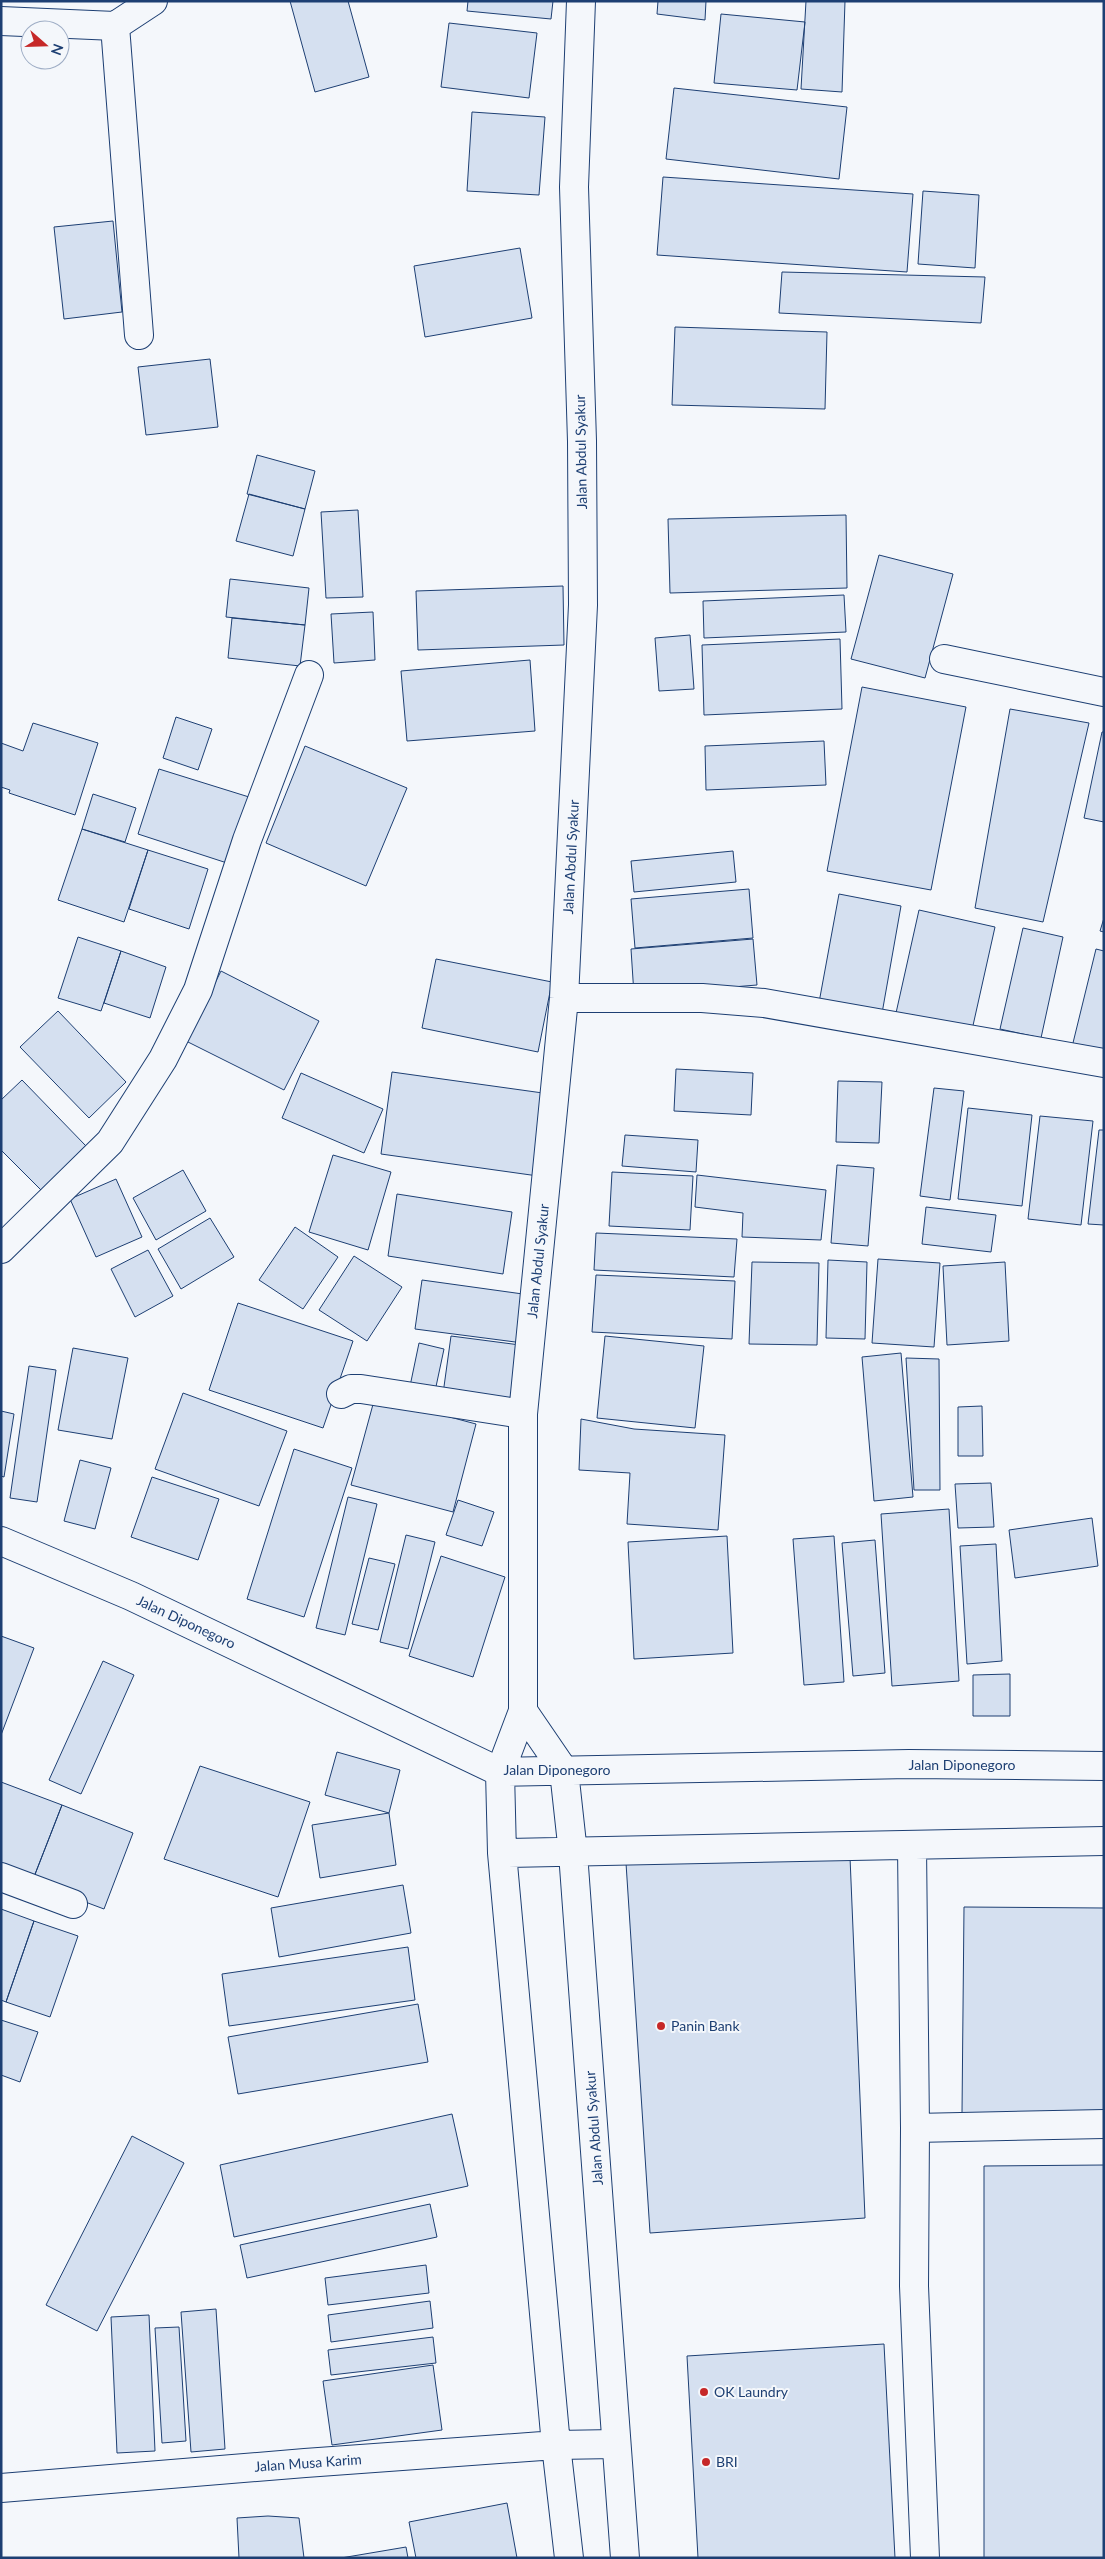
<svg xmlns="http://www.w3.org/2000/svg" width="1105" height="2559" font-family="Lato,sans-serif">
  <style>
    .building { fill: #d5e0f0; stroke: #1d3f73 }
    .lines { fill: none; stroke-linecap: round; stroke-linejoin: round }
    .minor-casing { stroke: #1d3f73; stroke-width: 30 }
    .minor { stroke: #f4f7fb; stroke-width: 28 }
    .poi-dot { fill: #c62828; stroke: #f4f7fb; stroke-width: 2 }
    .labels { text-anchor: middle; stroke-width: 4; stroke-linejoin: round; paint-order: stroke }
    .street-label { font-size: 14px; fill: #1d3f73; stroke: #f4f7fb }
    .poi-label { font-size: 14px; fill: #1d3f73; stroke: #f4f7fb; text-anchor: start }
  </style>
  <rect width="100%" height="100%" fill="#f4f7fb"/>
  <path class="building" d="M290,1H348L369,77L315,92Z
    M468,1H553L551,19L467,11Z
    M658,1H706L705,20L657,14Z
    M806,1H845L842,92L801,89Z
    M721,14L805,22L797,90L714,83Z
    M449,23L537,33L529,98L441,87Z
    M674,88L847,107L839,179L666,159Z
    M472,112L545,117L539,195L467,191Z
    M663,177L913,194L907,272L657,255Z
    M923,191L979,195L975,268L918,264Z
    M113,221L122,312L64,319L54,227Z
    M520,248L532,318L425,337L414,266Z
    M782,272L985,277L981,323L779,313Z
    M675,327L827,332L825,409L672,405Z
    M210,359L218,427L146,435L138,367Z
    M257,455L315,471L305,509L247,494Z
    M249,494L305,509L293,556L236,541Z
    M358,510L363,597L326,598L321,512Z
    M846,515L847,588L670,593L668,519Z
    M879,555L953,574L925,678L851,659Z
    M230,579L309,588L305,625L226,617Z
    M563,586L564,645L418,650L416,591Z
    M844,595L846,632L704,638L703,601Z
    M373,612L375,660L334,663L331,614Z
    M232,618L305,625L300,666L228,658Z
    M690,635L694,689L659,691L655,638Z
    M840,639L842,709L704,715L702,645Z
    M530,660L535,731L407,741L401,671Z
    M862,687L966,707L931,890L827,871Z
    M1010,709L1089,723L1043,922L975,908Z
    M176,717L212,729L198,770L163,758Z
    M33,723L98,743L75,815L9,793L10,790L1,787V743L23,751Z
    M1102,732H1104V822L1084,818Z
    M824,741L826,785L706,790L705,746Z
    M305,746L407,788L366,886L266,843Z
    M159,769L249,797L227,863L138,834Z
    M93,794L136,808L125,842L82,829Z
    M82,829L148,850L124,922L58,900Z
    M148,850L208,869L189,929L129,909Z
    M733,851L736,882L634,892L631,861Z
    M749,889L753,938L635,948L631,899Z
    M839,894L901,906L881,1019L818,1008Z
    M919,910L995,927L972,1030L896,1013Z
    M1104,918V932L1100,931Z
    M1023,928L1063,937L1041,1038L1000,1029Z
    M78,937L121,951L101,1011L58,998Z
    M753,939L757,985L634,995L631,949Z
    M1096,949L1104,951V1052L1072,1047Z
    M121,951L166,967L150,1018L104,1003Z
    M436,959L552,982L538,1052L422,1028Z
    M221,971L319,1021L284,1090L186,1041Z
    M58,1011L126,1082L89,1118L20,1047Z
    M676,1069L753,1073L751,1115L674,1111Z
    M392,1072L550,1094L538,1176L381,1154Z
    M301,1073L383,1109L364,1153L282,1118Z
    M22,1080L86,1146L41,1190L1,1150V1100Z
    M838,1081L882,1082L879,1143L836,1142Z
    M934,1088L964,1091L950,1200L920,1196Z
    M968,1108L1032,1115L1022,1206L958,1199Z
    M1040,1116L1093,1121L1081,1225L1028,1219Z
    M1099,1130H1104V1225L1088,1224Z
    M625,1135L698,1140L696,1172L622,1166Z
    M333,1155L391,1172L368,1250L309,1232Z
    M837,1165L874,1168L868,1246L831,1243Z
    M183,1170L206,1211L156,1240L133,1198Z
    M612,1172L693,1176L690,1230L609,1226Z
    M697,1175L826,1190L821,1240L742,1237L743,1213L695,1207Z
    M116,1179L142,1237L96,1257L70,1199Z
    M397,1194L512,1212L503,1274L388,1256Z
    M926,1207L996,1215L991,1252L922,1244Z
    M210,1218L234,1257L181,1289L158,1249Z
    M295,1227L338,1257L303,1309L259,1280Z
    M596,1233L737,1239L734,1277L594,1270Z
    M148,1250L173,1296L135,1317L111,1269Z
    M354,1256L402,1287L367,1341L319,1310Z
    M878,1259L940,1263L934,1347L872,1343Z
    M828,1260L867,1262L865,1339L826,1338Z
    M752,1262L819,1263L817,1345L749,1344Z
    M1005,1262L1009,1341L947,1345L943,1266Z
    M596,1275L735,1281L732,1339L592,1332Z
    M422,1280L530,1295L523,1343L415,1329Z
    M238,1303L353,1341L323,1428L209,1390Z
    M451,1336L520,1345L511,1410L442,1401Z
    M605,1336L704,1346L695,1428L597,1418Z
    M419,1343L444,1349L434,1396L409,1391Z
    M73,1348L128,1358L112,1439L58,1430Z
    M901,1353L913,1497L874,1501L862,1357Z
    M906,1358L939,1359L940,1490H914Z
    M29,1366L56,1370L37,1502L10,1498Z
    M183,1393L287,1431L259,1506L155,1469Z
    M375,1397L476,1424L453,1512L351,1485Z
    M982,1406L983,1456H958V1407Z
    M1,1411L14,1414L4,1477L1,1476Z
    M581,1419L634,1429L725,1435L718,1530L627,1524L630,1473L579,1470Z
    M294,1449L352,1468L304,1617L247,1599Z
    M80,1460L111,1468L95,1529L64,1521Z
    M152,1477L219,1499L198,1560L131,1537Z
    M991,1483L994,1527L958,1528L955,1484Z
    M348,1497L377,1504L345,1635L316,1628Z
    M458,1500L494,1512L482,1546L446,1535Z
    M949,1509L959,1681L892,1686L881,1514Z
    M1092,1518L1098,1566L1015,1578L1009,1530Z
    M406,1535L435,1542L408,1649L380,1642Z
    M727,1536L733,1653L634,1659L628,1542Z
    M834,1536L844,1682L804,1685L793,1539Z
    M875,1540L885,1673L853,1676L842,1543Z
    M996,1544L1002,1661L967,1664L960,1546Z
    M441,1556L505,1577L473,1677L409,1656Z
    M369,1558L395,1564L378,1630L352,1624Z
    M1,1636L34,1648L1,1735Z
    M103,1661L134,1675L81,1794L49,1780Z
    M1010,1674V1716H973V1675Z
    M337,1752L400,1770L389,1813L325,1795Z
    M200,1766L310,1802L278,1897L164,1859Z
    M1,1782L62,1805L32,1882L1,1870Z
    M62,1805L133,1833L104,1909L32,1882Z
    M389,1813L396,1865L320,1878L312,1825Z
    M850,1857L865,2218L650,2233L626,1863Z
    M403,1885L411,1933L279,1957L271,1908Z
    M964,1907L1104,1908V2114L962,2113Z
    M1,1909L34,1921L6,2002L1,2000Z
    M34,1921L78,1936L50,2017L6,2002Z
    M408,1947L415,2000L229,2026L222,1974Z
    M418,2004L428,2062L238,2094L228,2037Z
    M1,2020L38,2032L20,2082L1,2075Z
    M452,2114L468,2186L234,2237L220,2165Z
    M132,2136L184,2163L97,2331L46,2305Z
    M1104,2165V2558H984V2166Z
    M430,2204L437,2237L247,2278L240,2245Z
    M426,2265L429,2293L328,2305L325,2278Z
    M430,2301L433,2328L331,2342L328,2315Z
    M216,2309L225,2449L191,2452L181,2312Z
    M149,2315L155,2451L117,2453L111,2317Z
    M179,2327L186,2441L162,2443L155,2328Z
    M433,2337L436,2363L331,2375L328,2350Z
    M884,2344L895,2558H698L687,2356Z
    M433,2365L442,2430L332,2445L323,2381Z
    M507,2503L517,2558H416L409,2522Z
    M268,2516L299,2518L304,2558H239L237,2518Z
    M406,2547L408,2558H341Z"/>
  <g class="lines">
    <g class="minor-casing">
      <path id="minor" d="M1,21L115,26L153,1
        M115,26L139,335
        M944,659L1104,692
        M564,998H702L764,1003L1104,1063
        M1,1249L110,1142L163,1059L198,990L247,840L309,675
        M341,1394L351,1389H361L523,1414
        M1,1541L131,1596L500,1772L909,1764L1104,1766
        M523,1711L564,1771L573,1853L625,2558
        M912,1846L915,2128
        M502,1853L1104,1841
        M1,1877L73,1904
        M1,2488L305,2463L556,2445L615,2444
        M569,2558L556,2445L502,1853L500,1772L523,1711V1414L564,998L583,605L582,441L574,187L581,1
        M925,2558L914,2286L915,2128L1104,2124"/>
    </g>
    <use href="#minor" class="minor"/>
  </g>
  <g class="poi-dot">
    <circle cx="661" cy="2026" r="5"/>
    <circle cx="704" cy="2392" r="5"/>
    <circle cx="706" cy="2462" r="5"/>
  </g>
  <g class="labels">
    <g class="street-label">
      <text transform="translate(581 452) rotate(-91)" y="5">Jalan Abdul Syakur</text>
      <text transform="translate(571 857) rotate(-87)" y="5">Jalan Abdul Syakur</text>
      <text transform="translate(538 1261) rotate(-84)" y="5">Jalan Abdul Syakur</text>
      <text transform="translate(186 1622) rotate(25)" y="5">Jalan Diponegoro</text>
      <text x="962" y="1770">Jalan Diponegoro</text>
      <text x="557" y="1775">Jalan Diponegoro</text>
      <text transform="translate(594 2128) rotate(-94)" y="5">Jalan Abdul Syakur</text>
      <text transform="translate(308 2463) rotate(-4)" y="5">Jalan Musa Karim</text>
    </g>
    <g class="poi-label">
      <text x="671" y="2031">Panin Bank</text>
      <text x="714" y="2397">OK Laundry</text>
      <text x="716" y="2467">BRI</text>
    </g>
  </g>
  <rect width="1105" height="2559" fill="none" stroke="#1d3f73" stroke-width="5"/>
  <g transform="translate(45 45) rotate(110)"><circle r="24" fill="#f4f7fb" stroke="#9eadc5"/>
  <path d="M0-4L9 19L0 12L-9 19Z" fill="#c62828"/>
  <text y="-8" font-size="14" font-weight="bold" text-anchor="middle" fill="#1d3f73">N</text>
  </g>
</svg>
